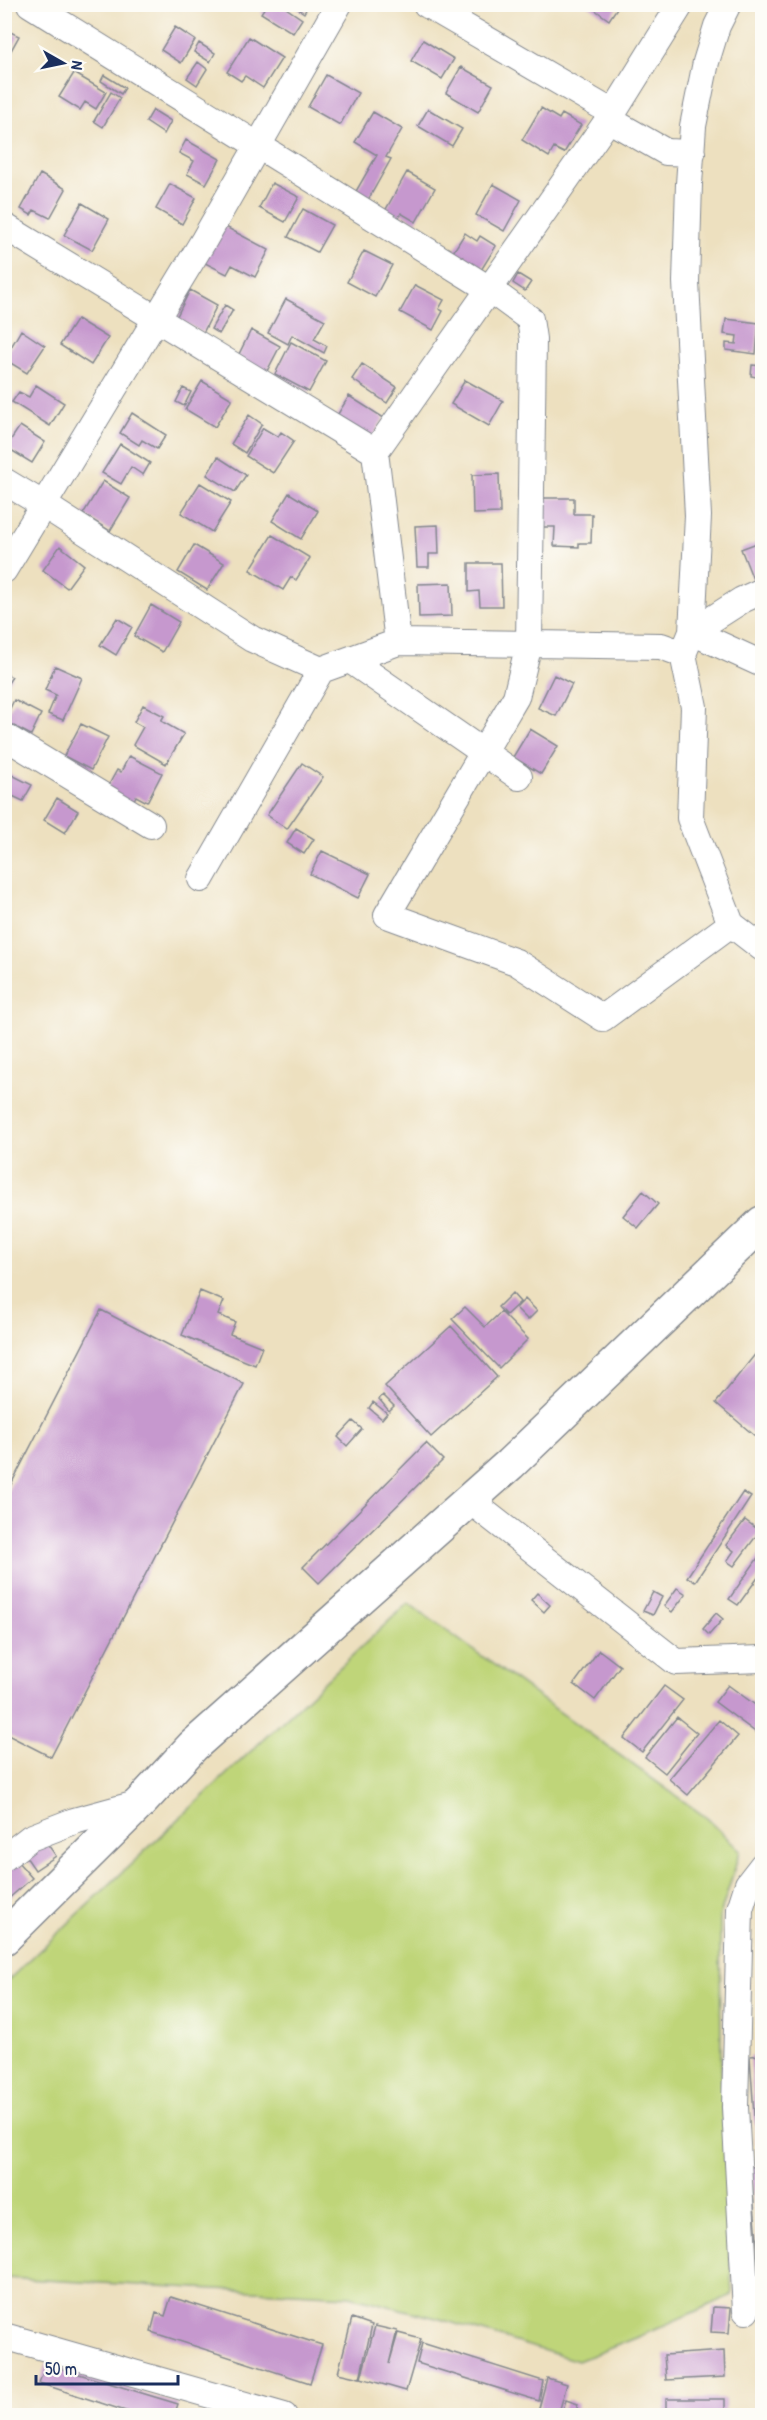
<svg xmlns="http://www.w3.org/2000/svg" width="767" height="2420" font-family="'Patrick Hand',sans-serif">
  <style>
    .green { fill: #bfd579; stroke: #6d826c; stroke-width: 1.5 }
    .building { fill: #c698ce }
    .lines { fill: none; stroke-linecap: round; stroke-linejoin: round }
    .minor-casing { stroke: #84888e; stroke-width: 28 }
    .major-casing { stroke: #84888e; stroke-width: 36 }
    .minor { stroke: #fff; stroke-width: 26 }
    .major { stroke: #fff; stroke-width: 33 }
  </style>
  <rect width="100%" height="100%" fill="#fdfcf7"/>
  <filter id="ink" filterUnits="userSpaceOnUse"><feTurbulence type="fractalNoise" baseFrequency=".0167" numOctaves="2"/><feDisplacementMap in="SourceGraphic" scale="12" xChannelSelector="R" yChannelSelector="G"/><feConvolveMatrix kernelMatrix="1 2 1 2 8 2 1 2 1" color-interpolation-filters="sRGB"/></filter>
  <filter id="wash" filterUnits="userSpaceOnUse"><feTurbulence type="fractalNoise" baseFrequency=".008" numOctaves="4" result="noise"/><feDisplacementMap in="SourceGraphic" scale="24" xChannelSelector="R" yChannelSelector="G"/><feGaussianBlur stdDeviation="1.35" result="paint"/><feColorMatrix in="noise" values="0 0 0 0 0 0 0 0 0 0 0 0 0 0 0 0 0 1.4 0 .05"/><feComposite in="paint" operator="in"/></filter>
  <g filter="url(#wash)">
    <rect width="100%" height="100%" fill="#ede0bf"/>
    <path class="green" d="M408,1603L707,1818L740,1851L720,1916L721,2062L732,2295L636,2338L578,2361L440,2319L350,2296L5,2278V1983Z"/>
    <g id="blocks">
      <path class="building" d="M267,4H280L302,19L293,33L261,13Z
        M291,4H309L304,13Z
        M587,4H611L617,8L609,20Z
        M175,27L195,40L181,63L161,50Z
        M4,29L19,36L4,63Z
        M249,37L282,58L263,88L245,76L241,81L227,72Z
        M423,40L454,59L442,79L411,61Z
        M199,43L215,53L210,62L194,52Z
        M198,62L207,69L197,85L187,78Z
        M461,67L493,85L478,112L446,93Z
        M74,73L106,92L96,109L85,102L80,110L59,97Z
        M104,75L125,88L121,94L101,81Z
        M326,75L358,93L340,125L308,107Z
        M111,92L120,98L103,127L94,121Z
        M541,108L559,119L562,114L581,125L564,153L554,148L549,157L522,140Z
        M428,109L462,129L452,146L418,126Z
        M153,110L171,121L164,134L146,122Z
        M373,112L402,129L386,157L391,159L368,200L355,193L377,155L355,142Z
        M186,140L220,159L206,184L187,174L194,161L179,153Z
        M407,172L435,188L416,222L401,213L398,219L385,211Z
        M40,174L66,189L50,218L34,210L31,215L21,209Z
        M272,183L299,197L285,222L259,208Z
        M170,184L196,198L182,224L156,209Z
        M493,184L521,200L504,231L476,215Z
        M82,203L109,219L92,250L64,235Z
        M303,209L332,225L317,252L288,237Z
        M222,225L269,250L255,277L232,265L227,274L203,262Z
        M465,233L477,241L480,236L496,246L478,275L450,257Z
        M364,251L392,265L375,297L347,282Z
        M518,274L531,282L525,291L513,283Z
        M415,285L444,300L439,309L443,311L433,330L400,312Z
        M190,290L217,305L203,333L176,318Z
        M286,299L325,320L314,339L327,346L324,353L292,335L288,344L268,333Z
        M225,305L233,310L219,334L211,329Z
        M77,319L108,338L91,365L60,345Z
        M726,319L759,323L756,354L726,350V343L736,344L737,336L724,334Z
        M21,330L45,346L27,373L4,359Z
        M251,330L280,346L266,373L237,358Z
        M291,342L326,361L309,392L275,374Z
        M362,364L397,387L387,403L352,379Z
        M752,365L762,366V378L751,376Z
        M465,380L503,401L489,426L451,404Z
        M202,381L232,399L215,427L185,409Z
        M36,385L64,403L50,426L12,402L19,392L29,397Z
        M183,388L191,392L184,406L176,402Z
        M349,396L384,418L368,444L333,422Z
        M132,413L166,435L157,449L142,440L139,445L120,433Z
        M249,415L262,424L245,453L231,444Z
        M20,426L45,442L32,463L6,447Z
        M263,428L278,437L281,432L294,441L273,473L246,456Z
        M120,444L150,463L143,475L131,467L121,484L102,473Z
        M218,457L246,475L235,492L207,475Z
        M499,474L500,513L473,514L472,475Z
        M103,481L130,498L110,531L83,514Z
        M200,483L231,502L212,532L181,513Z
        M289,493L318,511L301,539L272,521Z
        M541,498H574V514H592L591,543H579V547L554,546L555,527H541Z
        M438,525L439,554H429V567H417L415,526Z
        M272,535L310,558L296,580L291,577L283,590L250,570Z
        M762,541V584L756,587L741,549Z
        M194,545L224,563L207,590L178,572Z
        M60,546L84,565L67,588L43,570Z
        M469,563H501L502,606H480L479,591L469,592Z
        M451,583L452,616L419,617L418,584Z
        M151,605L179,622L162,652L134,636Z
        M117,618L132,627L116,655L100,645Z
        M55,666L82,678L63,720L48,714L56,695L45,690Z
        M4,673L12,677L4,689Z
        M554,675L572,684L556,716L538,708Z
        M14,700L41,714L31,735L4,721Z
        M143,705L164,716L161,721L184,734L166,764L133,745L143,727L134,722Z
        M81,724L108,737L91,770L64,756Z
        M530,729L558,746L541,774L513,757Z
        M129,756L162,773L147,802L136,796L131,806L105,792L117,770L121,772Z
        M302,763L323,777L287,829L267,815Z
        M4,771L32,785L23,801L4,792Z
        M57,798L78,811L65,833L44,820Z
        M296,828L314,839L304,854L287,843Z
        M322,851L370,874L358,898L310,874Z
        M643,1191L658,1204L638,1228L623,1216Z
        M200,1291L224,1301L218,1315L235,1322L230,1334L262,1347L255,1365L182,1335Z
        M512,1293L520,1302L506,1315L498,1307Z
        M525,1299L537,1311L528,1320L516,1308Z
        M465,1307L485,1327L501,1312L528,1339L499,1368L452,1319Z
        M101,1310L244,1384L51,1757L4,1733V1498Z
        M451,1326L497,1377L431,1437L385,1386Z
        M757,1352L762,1357V1442L716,1403Z
        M383,1395L394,1406L389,1411L379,1399Z
        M373,1402L387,1413L382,1419L369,1408Z
        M353,1421L362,1429L347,1446L338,1437Z
        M426,1443L443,1460L319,1583L303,1567Z
        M743,1492L751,1497L695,1582L687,1577Z
        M745,1520L760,1531L734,1566L727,1561L734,1551L726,1545Z
        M762,1552V1572L738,1605L729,1599Z
        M677,1588L686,1594L672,1612L664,1606Z
        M653,1592L662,1597L653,1615L643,1611Z
        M537,1593L550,1605L544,1612L531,1600Z
        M716,1613L723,1619L709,1635L703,1629Z
        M599,1650L620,1666L595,1700L574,1684Z
        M728,1685L762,1710V1737L715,1702Z
        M664,1686L683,1700L642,1752L624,1738Z
        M677,1717L697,1733L665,1773L645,1757Z
        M719,1720L738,1736L688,1795L669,1779Z
        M44,1839L56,1856L35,1870L24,1854Z
        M17,1861L32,1878L7,1900L4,1897V1873Z
        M762,2055V2143L756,2144L750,2056Z
        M762,2166V2288H761L751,2167Z
        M171,2297L322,2345L310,2383L151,2332L156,2313L165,2316Z
        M713,2307L731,2308L729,2333L711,2332Z
        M352,2318L372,2325L360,2378L338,2373Z
        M375,2326L397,2331L389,2364L398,2333L421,2339L406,2391L361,2378Z
        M422,2343L543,2381L539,2401L417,2363Z
        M724,2351L725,2377L666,2380L664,2355Z
        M46,2364L178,2404L174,2416H141L39,2383Z
        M547,2378L567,2384L558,2416H537Z
        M666,2399H725V2416H666Z
        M566,2400L578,2404L575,2416H561Z"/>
    </g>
  </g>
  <g filter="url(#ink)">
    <use href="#blocks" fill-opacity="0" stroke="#84888e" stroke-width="1.5"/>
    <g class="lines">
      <g class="minor-casing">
        <path id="minor" d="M30,4L489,289L530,319L533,339L529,644L516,697L387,915L516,962L603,1018L731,924
          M426,4L613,113
          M681,4L613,113L375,452L398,642L661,646L683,654L694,707L690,818L731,924L762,948
          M608,119L666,152L692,153
          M4,226L375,452
          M4,481L44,505L252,639L321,670
          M4,570L204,240L339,4
          M692,632L742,600L762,591
          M692,632L762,664
          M683,654L692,632L698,516L686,282L689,184L693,126L706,62L717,26L728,4
          M350,660L519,777
          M4,736L151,825
          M201,879L321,670L398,642
          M469,1500L676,1662L762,1659
          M4,1858L30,1838L74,1821L140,1803
          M746,2311L735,2107L740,1909L748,1884L762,1866
          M4,2336L284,2416"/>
      </g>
      <g class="major-casing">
        <path id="major" d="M4,1938L140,1803L193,1746L510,1464L762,1223"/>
      </g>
      <use href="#minor" class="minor"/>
      <use href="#major" class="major"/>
    </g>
  </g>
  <rect width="767" height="2420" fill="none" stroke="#fdfcf7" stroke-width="24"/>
  <g transform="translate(63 63) rotate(99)" stroke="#fdfcf7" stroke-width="4.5" paint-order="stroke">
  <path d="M0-4.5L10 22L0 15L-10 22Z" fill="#1b2f5e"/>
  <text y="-9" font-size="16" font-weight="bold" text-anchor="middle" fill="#1b2f5e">N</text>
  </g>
  <path d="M36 2375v9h142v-9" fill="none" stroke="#1b2f5e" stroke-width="3"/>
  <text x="45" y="2375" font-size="18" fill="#1b2f5e" stroke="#fdfcf7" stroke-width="4.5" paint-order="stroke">50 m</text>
</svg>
